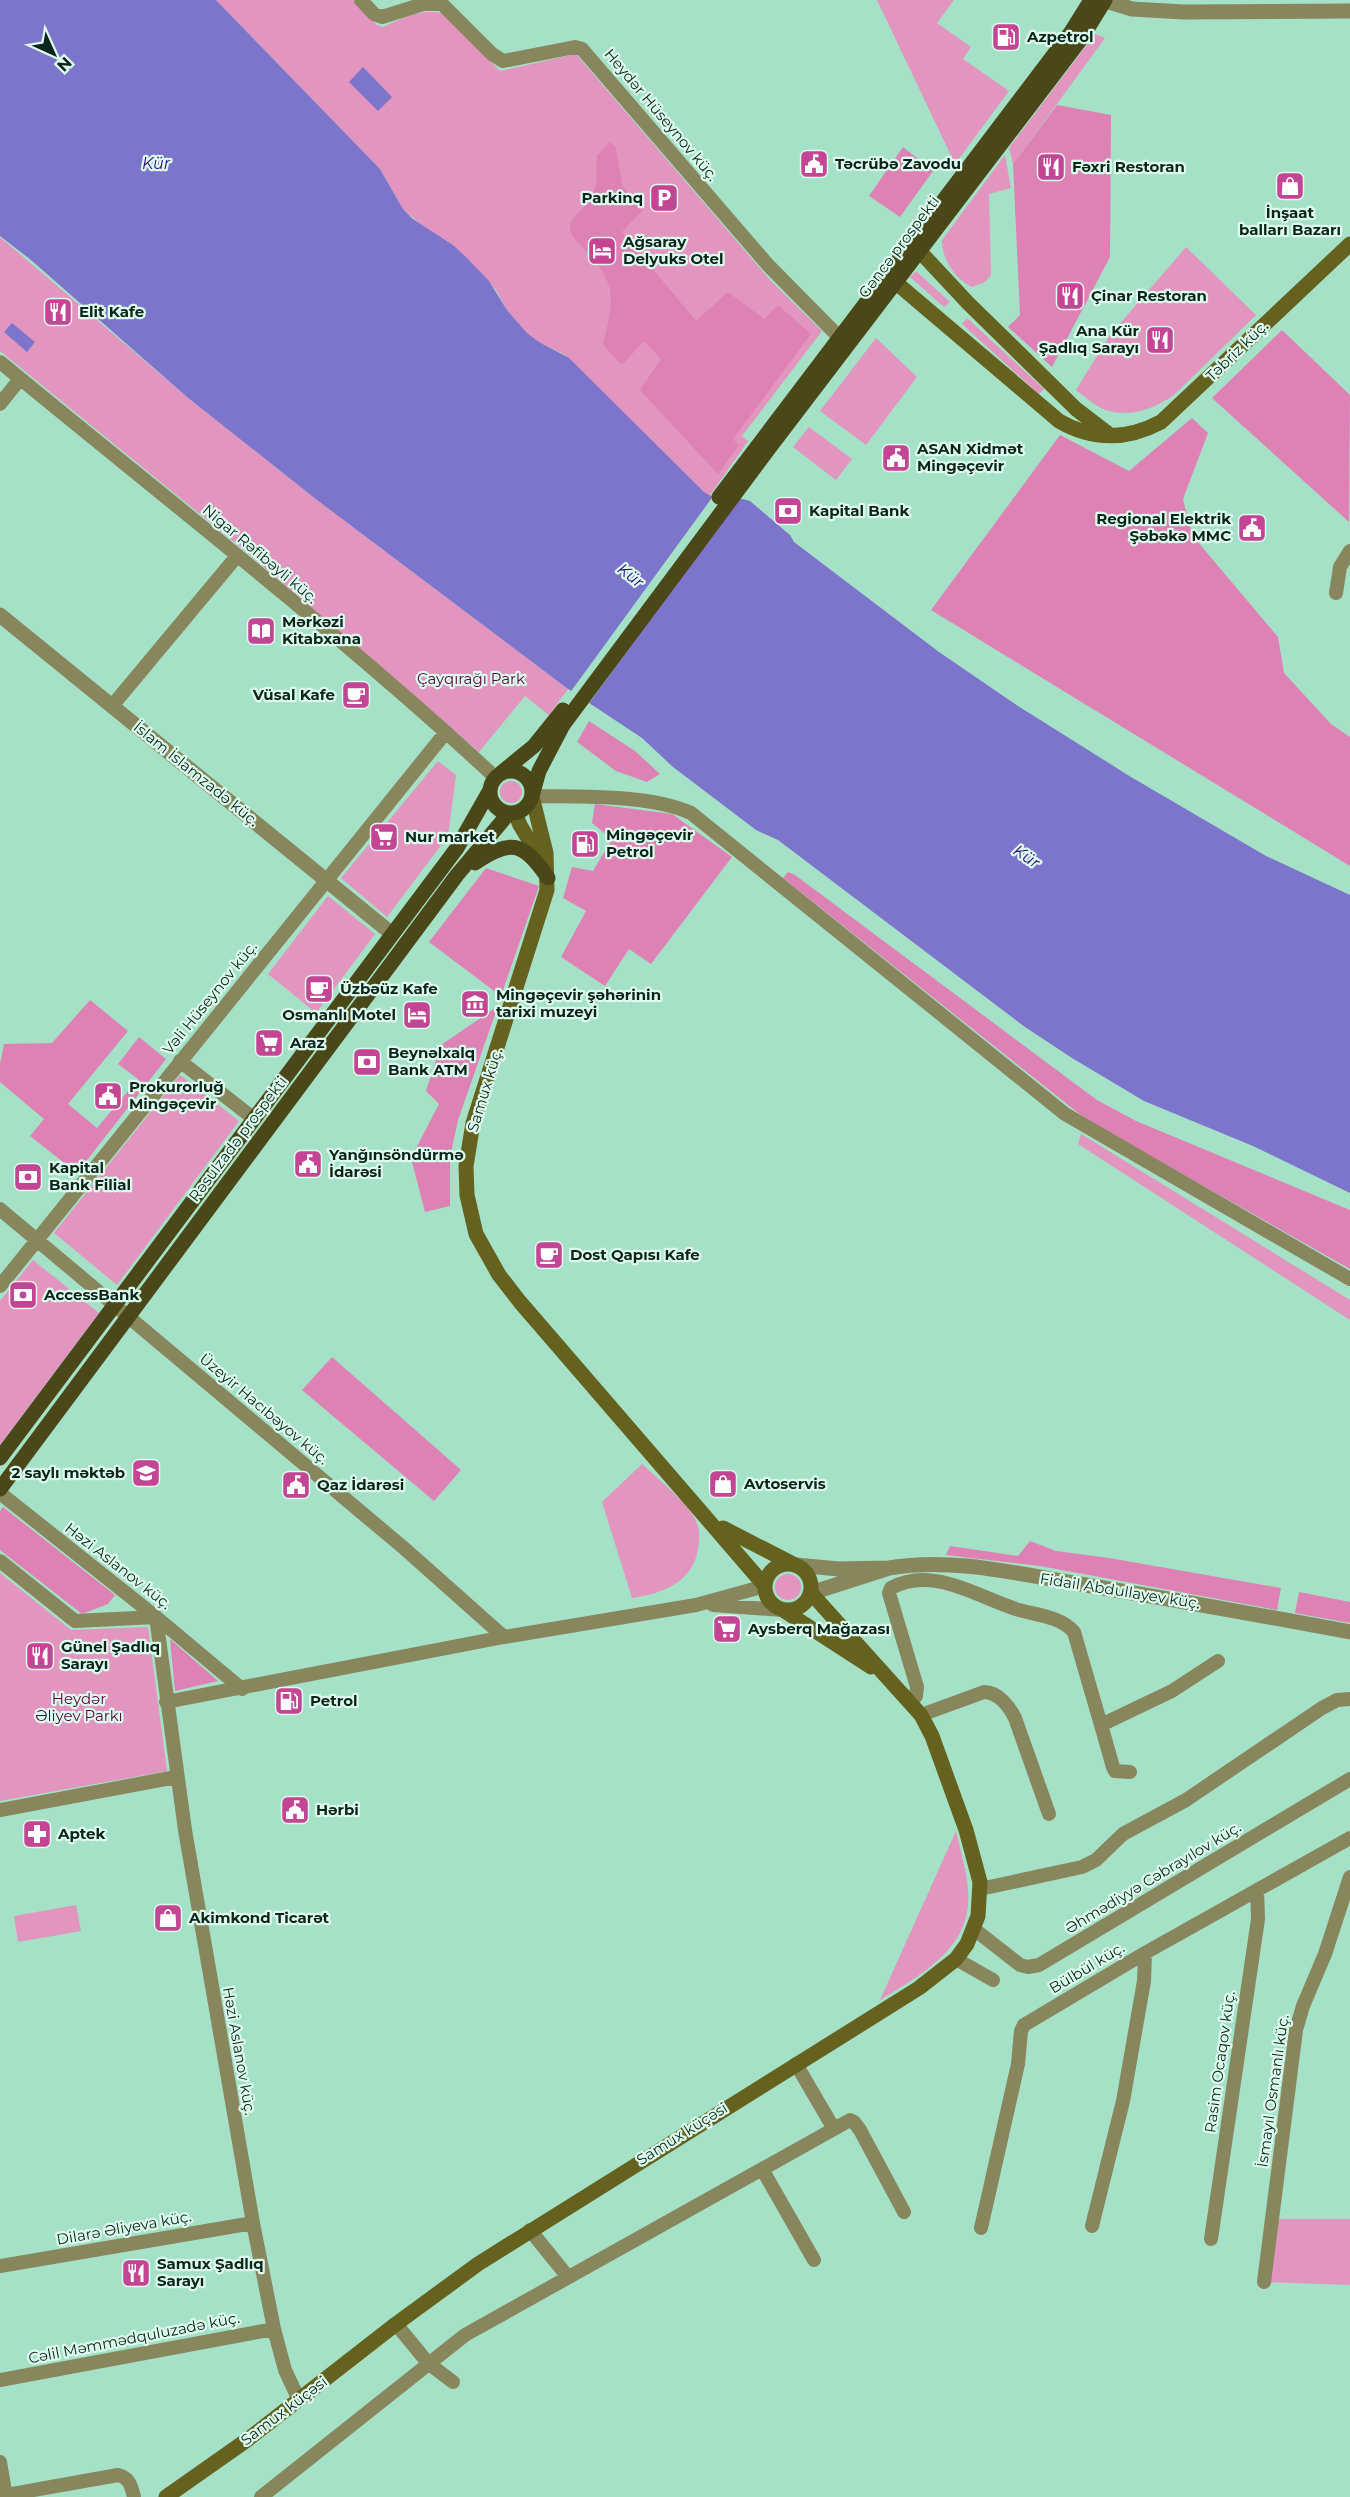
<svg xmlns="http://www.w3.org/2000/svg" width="1350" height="2497" font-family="Montserrat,sans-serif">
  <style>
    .green { fill: #e195bf }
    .forest { fill: #de82b6 }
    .water { fill: #7d75cc }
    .pier { fill: #a5e1c7 }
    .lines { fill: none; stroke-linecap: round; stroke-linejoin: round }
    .minor { stroke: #88865d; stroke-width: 14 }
    .tertiary { stroke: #88865d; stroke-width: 15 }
    .secondary { stroke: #65611e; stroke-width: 15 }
    .primary { stroke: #4a4718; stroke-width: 15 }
    .labels { text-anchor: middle; stroke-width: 4.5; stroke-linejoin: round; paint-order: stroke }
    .poi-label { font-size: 15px; font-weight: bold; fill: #0c241b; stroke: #ddfbed; text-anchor: start }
    .street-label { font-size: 15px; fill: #0c241b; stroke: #ddfbed }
    .park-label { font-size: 15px; fill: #57013c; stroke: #ddfbed }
    .water-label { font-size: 16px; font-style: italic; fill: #2f0e78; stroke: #ddfbed }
  </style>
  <rect width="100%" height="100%" fill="#a5e1c7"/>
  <path class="green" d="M216,0H353L377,25L383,27C403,18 419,9 442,13L500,71L576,54L770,280L822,331L742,436L748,441L713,491L709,496L704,492L565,355L539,342L527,333L507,310L496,290L482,274L453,245L424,227L403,209L380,169Z
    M877,0H954L937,23L971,47L963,59L1009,91L955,164Z
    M1095,34L1105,38L1013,164L1009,148Z
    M1005,155L1011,188L989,194L991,275L985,282L972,287C954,278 942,259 942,240Z
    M0,237L187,397L317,500L568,689L549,715L525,696L479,752L244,550L0,351Z
    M1186,247L1256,315L1174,395C1154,409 1127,419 1103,409C1094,405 1084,396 1076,390L1110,335Z
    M916,271L950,302L944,307L910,277Z
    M967,318L1044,389L1039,394L962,324Z
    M876,338L917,377L866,445L820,411Z
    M809,427L852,459L836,480L793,447Z
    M438,761L456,775L448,836L387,917L341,878Z
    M500 792a11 11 0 1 1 22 0a11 11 0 1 1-22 0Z
    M328,896L375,934L316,1013L268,974Z
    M180,1075L239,1121L117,1285L54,1233Z
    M1081,1134L1350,1300V1320L1078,1144Z
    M33,1260L99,1313L0,1445V1301Z
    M642,1464C656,1477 685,1501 694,1517C700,1527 700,1537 698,1549C693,1582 662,1594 632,1598L602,1502Z
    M0,1573L71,1630L148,1627L167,1771L0,1801Z
    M775 1587a13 13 0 1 1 26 0a13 13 0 1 1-26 0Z
    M956,1831C960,1850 967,1871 968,1891C973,1947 921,1975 880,2000Z
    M76,1905L81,1931L18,1942L14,1916Z
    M1277,2219H1350V2285L1264,2282Z"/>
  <path class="forest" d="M1057,105L1111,115L1110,257L1052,367L1008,327L1020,315L1013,164Z
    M610,142L616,148L622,185L643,210L622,232L696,321L728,292L764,319L778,305L811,334L733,439L739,445L718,474L640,390L661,359L644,341L622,365L603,345C613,301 619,287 587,252C582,246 572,238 570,230C568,218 585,209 590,200C599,185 596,172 597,156Z
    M903,147L933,171L900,217L869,196Z
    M1282,330L1350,395L1349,522L1212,398Z
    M1192,418L1208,433L1183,499L1192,535L1278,637L1284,673L1331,724L1350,737V866L931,610L1060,435L1129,471Z
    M589,721L635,751L660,774L647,782L616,771L577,742Z
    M595,804L672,814L732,857L651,964L629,949L605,986L561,957L586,911L563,898L572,867L593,871L612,839L592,823Z
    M486,868L539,886L501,996L429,942Z
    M788,872L795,875L1097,1100L1136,1121L1350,1210V1269L1087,1120L783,878Z
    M90,1000L128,1031L68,1104L97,1128L138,1079L118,1064L139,1037L166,1059L77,1173L30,1136L44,1119L0,1082V1064L4,1044L52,1043Z
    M498,1006L458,1120L450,1157V1206L425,1212L411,1158L439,1104L426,1091L441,1045Z
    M332,1357L461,1470L434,1501L302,1390Z
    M3,1507L115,1595L108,1604L82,1614L0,1550V1511Z
    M1030,1541L1056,1551L1109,1558L1281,1588L1277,1610L1040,1566L946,1555L950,1546L1018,1556Z
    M1299,1592L1350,1602V1623L1295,1613Z
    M170,1639L218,1681L175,1691Z"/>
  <path class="water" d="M0,0H216L380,169L403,209L413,219L453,245L466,257L489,281L507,310L527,333L539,342L569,358L704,492C719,503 733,495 750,501L790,535L794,542L939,652L1015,704L1131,777L1266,856L1350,895V1193L1253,1146L1144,1101L1072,1058L1025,1027L778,840L756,830L673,767L642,738L568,689L317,500L187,397L31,260L0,236Z
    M363,67L392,97L378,111L349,82Z
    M12,323L35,342L27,352L4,332Z"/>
  <path class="pier" d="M714,495L741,496L587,706L569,694Z"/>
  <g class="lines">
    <path class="minor" d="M361,0L374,14L382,17L423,4H442L492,54L503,61L575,47L582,49L768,265L839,337
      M0,362C166,499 337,631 495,777
      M0,404L20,379
      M1336,593L1340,567L1350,551
      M112,706L237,556
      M532,796C580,797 648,794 691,813L1065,1114L1350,1279
      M180,1061L253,1118
      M0,1209L405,1549L504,1637
      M0,1286L446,732
      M0,1493L156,1617L242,1689
      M0,1561L75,1621L156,1617L185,1830L253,2223L274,2329L285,2370L299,2400
      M713,1605L783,1610
      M166,1702L504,1637L696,1605L765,1586
      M911,1702L916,1696L917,1687L889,1593L891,1588C934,1565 979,1598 1019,1610C1038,1615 1061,1617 1074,1632L1101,1725L1172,1691L1218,1661
      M921,1715L984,1692C998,1692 1009,1706 1015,1718L1049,1814
      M1101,1725L1113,1767L1115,1771L1130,1772
      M0,1810L176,1777
      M980,1889L1082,1867L1096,1860L1123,1834L1186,1800L1322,1708L1337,1700L1350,1699
      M974,1929L1020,1965L1028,1967L1039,1965L1350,1779
      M956,1959L993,1980
      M796,2064L834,2129
      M762,2169L814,2260
      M1092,2226L1123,2101L1144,1981L1145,1953
      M981,2228L1018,2064L1021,2031L1024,2025L1145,1953L1350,1838
      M530,2230L568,2277
      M1211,2239L1258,1919L1257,1890
      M0,2266L253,2223
      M1264,2282L1296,2030L1303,2006L1325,1954L1350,1877
      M396,2324L428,2363L453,2382
      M0,2380L274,2329
      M0,2462L6,2497
      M0,2496L118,2475C130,2478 131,2486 134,2497
      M261,2497L465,2335L850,2120L854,2122L860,2130L904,2212"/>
    <path class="tertiary" d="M1103,0L1132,9L1184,12L1350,11
      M0,615L391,933
      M796,1565L839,1569L889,1568L811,1593
      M889,1568C953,1557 1017,1574 1080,1584C1170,1599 1260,1615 1350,1632"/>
    <path class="secondary" d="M911,242L968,303L1076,409L1110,435
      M887,275L1059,421C1093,441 1127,440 1161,422L1350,244
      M532,796L546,853L547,890L473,1123L466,1166L467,1195L476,1234L499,1275L520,1302L765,1586
      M515,813L520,825L544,865
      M723,1528L795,1565
      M765 1587a23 23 0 1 1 46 0a23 23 0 1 1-46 0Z
      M783,1610L871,1667
      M166,2497L247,2440L396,2324L478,2264L919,1988L956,1959L967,1944L978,1916L980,1882L966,1830L932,1736L921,1715L811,1593"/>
    <path class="primary" d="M719,497L1071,32L1091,0
      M490 792a21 21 0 1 1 42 0a21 21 0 1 1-42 0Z
      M501,773L534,746L563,710
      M532,796L539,771L563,725L770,447L1081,39L1105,0
      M475,863C511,839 523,841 548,878
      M0,1458L457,848L490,790
      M0,1489L457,875L509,813"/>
  </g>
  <defs>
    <g id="fuel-square" transform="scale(1.5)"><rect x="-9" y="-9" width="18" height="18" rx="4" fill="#c34593" stroke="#ddfbed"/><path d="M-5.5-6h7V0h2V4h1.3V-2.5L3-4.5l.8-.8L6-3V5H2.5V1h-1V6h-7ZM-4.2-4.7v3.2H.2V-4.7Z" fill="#fff"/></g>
    <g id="civic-square" transform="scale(1.5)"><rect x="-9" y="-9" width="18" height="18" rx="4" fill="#c34593" stroke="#ddfbed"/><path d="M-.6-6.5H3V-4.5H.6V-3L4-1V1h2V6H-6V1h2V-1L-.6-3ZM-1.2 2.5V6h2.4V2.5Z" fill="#fff"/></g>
    <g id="restaurant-square" transform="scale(1.5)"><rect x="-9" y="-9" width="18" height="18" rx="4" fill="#c34593" stroke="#ddfbed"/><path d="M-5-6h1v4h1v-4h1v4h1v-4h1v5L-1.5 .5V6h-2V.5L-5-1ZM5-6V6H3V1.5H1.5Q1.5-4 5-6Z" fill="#fff"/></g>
    <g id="shop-square" transform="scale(1.5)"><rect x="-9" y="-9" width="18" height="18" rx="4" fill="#c34593" stroke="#ddfbed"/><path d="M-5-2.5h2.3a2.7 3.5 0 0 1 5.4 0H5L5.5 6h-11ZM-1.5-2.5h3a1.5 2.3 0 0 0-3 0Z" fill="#fff"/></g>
    <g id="parking-square" transform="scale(1.5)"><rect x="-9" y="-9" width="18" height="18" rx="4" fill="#c34593" stroke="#ddfbed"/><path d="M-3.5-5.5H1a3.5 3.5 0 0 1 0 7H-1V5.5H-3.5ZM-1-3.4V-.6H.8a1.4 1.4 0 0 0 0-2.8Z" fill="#fff"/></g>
    <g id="hotel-square" transform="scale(1.5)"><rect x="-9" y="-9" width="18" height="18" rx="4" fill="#c34593" stroke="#ddfbed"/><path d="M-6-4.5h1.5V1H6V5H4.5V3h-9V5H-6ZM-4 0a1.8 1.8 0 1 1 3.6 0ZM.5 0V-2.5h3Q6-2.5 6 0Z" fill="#fff"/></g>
    <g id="bank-square" transform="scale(1.5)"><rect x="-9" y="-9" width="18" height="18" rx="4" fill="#c34593" stroke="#ddfbed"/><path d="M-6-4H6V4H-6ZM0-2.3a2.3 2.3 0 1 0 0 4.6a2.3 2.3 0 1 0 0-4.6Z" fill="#fff"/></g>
    <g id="library-square" transform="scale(1.5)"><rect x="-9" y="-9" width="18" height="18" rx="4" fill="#c34593" stroke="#ddfbed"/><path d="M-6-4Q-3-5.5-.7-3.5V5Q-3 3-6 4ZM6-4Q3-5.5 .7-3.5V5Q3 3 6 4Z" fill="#fff"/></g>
    <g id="cafe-square" transform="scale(1.5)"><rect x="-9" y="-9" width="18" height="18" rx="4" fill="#c34593" stroke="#ddfbed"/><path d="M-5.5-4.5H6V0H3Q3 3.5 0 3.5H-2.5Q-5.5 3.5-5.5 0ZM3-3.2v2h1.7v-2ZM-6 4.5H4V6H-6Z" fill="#fff"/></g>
    <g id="supermarket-square" transform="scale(1.5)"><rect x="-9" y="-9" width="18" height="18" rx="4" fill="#c34593" stroke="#ddfbed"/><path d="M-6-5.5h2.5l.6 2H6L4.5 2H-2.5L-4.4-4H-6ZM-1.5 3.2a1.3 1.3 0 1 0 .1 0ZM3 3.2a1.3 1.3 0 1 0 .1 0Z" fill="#fff"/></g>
    <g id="museum-square" transform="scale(1.5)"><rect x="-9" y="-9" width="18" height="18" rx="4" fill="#c34593" stroke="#ddfbed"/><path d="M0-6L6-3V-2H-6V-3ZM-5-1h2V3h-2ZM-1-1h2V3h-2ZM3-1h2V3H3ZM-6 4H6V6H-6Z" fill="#fff"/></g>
    <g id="school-square" transform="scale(1.5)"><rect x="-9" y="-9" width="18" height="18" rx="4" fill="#c34593" stroke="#ddfbed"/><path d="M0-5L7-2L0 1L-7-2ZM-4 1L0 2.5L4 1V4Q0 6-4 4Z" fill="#fff"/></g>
    <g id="pharmacy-square" transform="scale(1.5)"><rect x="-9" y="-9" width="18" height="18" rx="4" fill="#c34593" stroke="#ddfbed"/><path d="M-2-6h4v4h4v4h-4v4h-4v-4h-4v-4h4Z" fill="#fff"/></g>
  </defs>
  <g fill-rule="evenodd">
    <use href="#fuel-square" x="1006" y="37"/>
    <use href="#civic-square" x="814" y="164"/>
    <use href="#restaurant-square" x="1051" y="167"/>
    <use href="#shop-square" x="1290" y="186"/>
    <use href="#parking-square" x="664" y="198"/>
    <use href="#hotel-square" x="602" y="251"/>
    <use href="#restaurant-square" x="1070" y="296"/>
    <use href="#restaurant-square" x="58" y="312"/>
    <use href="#restaurant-square" x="1160" y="340"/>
    <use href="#civic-square" x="896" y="458"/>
    <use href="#bank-square" x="788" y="511"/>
    <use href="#civic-square" x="1252" y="528"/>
    <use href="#library-square" x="261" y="631"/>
    <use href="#cafe-square" x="356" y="695"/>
    <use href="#supermarket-square" x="384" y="837"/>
    <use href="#fuel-square" x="585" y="844"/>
    <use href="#cafe-square" x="319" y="989"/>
    <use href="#museum-square" x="475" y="1004"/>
    <use href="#hotel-square" x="417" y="1015"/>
    <use href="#supermarket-square" x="269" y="1043"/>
    <use href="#bank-square" x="367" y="1062"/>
    <use href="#civic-square" x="108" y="1096"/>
    <use href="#civic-square" x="308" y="1164"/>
    <use href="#bank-square" x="28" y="1177"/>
    <use href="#cafe-square" x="549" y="1255"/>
    <use href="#bank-square" x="23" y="1295"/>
    <use href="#school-square" x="146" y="1473"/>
    <use href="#shop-square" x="723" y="1484"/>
    <use href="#civic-square" x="296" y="1485"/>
    <use href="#supermarket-square" x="727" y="1629"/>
    <use href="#restaurant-square" x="40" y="1656"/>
    <use href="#fuel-square" x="289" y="1701"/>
    <use href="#civic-square" x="295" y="1810"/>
    <use href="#pharmacy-square" x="37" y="1834"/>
    <use href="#shop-square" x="168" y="1918"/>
    <use href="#restaurant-square" x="136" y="2273"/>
  </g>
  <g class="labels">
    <g class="poi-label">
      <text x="1027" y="42">Azpetrol</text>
      <text x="835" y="169">Təcrübə Zavodu</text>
      <text x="1072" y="172">Fəxri Restoran</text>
      <text x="643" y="203" text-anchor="end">Parkinq</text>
      <text x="1290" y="218" text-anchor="middle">İnşaat<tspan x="1290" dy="17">balları Bazarı</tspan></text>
      <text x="623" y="247">Ağsaray<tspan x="623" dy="17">Delyuks Otel</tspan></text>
      <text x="1091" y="301">Çinar Restoran</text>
      <text x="79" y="317">Elit Kafe</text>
      <text x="1139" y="336" text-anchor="end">Ana Kür<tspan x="1139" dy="17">Şadlıq Sarayı</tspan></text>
      <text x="917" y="454">ASAN Xidmət<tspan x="917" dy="17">Mingəçevir</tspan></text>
      <text x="809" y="516">Kapital Bank</text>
      <text x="1231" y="524" text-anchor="end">Regional Elektrik<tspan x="1231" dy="17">Şəbəkə MMC</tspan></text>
      <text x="282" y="627">Mərkəzi<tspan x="282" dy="17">Kitabxana</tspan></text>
      <text x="335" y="700" text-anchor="end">Vüsal Kafe</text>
      <text x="606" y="840">Mingəçevir<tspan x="606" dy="17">Petrol</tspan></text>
      <text x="405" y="842">Nur market</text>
      <text x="340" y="994">Üzbəüz Kafe</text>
      <text x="496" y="1000">Mingəçevir şəhərinin<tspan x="496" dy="17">tarixi muzeyi</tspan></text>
      <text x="396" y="1020" text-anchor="end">Osmanlı Motel</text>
      <text x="290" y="1048">Araz</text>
      <text x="388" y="1058">Beynəlxalq<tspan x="388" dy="17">Bank ATM</tspan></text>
      <text x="129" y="1092">Prokurorluğ<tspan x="129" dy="17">Mingəçevir</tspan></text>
      <text x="329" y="1160">Yanğınsöndürmə<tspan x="329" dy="17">İdarəsi</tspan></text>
      <text x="49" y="1173">Kapital<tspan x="49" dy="17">Bank Filial</tspan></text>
      <text x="570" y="1260">Dost Qapısı Kafe</text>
      <text x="44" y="1300">AccessBank</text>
      <text x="125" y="1478" text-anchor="end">2 saylı məktəb</text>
      <text x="744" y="1489">Avtoservis</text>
      <text x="317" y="1490">Qaz İdarəsi</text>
      <text x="748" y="1634">Aysberq Mağazası</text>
      <text x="61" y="1652">Günel Şadlıq<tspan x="61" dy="17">Sarayı</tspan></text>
      <text x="310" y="1706">Petrol</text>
      <text x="316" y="1815">Hərbi</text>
      <text x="58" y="1839">Aptek</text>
      <text x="189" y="1923">Akimkond Ticarət</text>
      <text x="157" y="2269">Samux Şadlıq<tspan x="157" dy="17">Sarayı</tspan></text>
    </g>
    <g class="street-label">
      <text transform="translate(661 115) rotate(50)" y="5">Heydər Hüseynov küç.</text>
      <text transform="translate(899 247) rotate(-53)" y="5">Gəncə prospekti</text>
      <text transform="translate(1237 351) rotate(-44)" y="5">Təbriz küç.</text>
      <text transform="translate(260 554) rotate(40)" y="5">Nigar Rəfibəyli küç.</text>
      <text transform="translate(196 774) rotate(39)" y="5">İslam İslamzadə küç.</text>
      <text transform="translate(210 998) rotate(-51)" y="5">Vəli Hüseynov küç.</text>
      <text transform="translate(485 1090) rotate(-73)" y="5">Samux küç.</text>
      <text transform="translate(238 1139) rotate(-53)" y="5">Rəsulzadə prospekti</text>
      <text transform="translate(264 1409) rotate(40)" y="5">Üzeyir Hacıbəyov küç.</text>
      <text transform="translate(118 1566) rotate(38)" y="5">Həzi Aslanov küç.</text>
      <text transform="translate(1120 1591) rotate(9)" y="5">Fidail Abdullayev küç.</text>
      <text transform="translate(1153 1878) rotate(-31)" y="5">Əhmədiyyə Cəbrayılov küç.</text>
      <text transform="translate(1087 1968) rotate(-31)" y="5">Bülbül küç.</text>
      <text transform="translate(239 2051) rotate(80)" y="5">Həzi Aslanov küç.</text>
      <text transform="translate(1220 2062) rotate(-82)" y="5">Rasim Ocaqov küç.</text>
      <text transform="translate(1273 2091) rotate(-82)" y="5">İsmayıl Osmanlı küç.</text>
      <text transform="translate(682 2134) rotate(-32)" y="5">Samux küçəsi</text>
      <text transform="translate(124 2228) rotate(-10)" y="5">Dilarə Əliyeva küç.</text>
      <text transform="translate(134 2338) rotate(-11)" y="5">Cəlil Məmmədquluzadə küç.</text>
      <text transform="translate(284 2411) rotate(-37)" y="5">Samux küçəsi</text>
    </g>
    <g class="park-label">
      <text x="471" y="684">Çayqırağı Park</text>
      <text x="79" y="1704">Heydər<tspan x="79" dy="17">Əliyev Parkı</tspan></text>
    </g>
    <g class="water-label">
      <text x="156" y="169">Kür</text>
      <text transform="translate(631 575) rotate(38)" y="6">Kür</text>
      <text transform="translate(1027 856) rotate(34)" y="6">Kür</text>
    </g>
  </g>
  <g transform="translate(54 54) rotate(135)" stroke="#ddfbed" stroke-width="4.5" paint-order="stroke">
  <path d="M0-4.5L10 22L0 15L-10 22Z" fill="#0c241b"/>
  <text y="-9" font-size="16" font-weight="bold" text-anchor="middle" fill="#0c241b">N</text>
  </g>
</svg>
